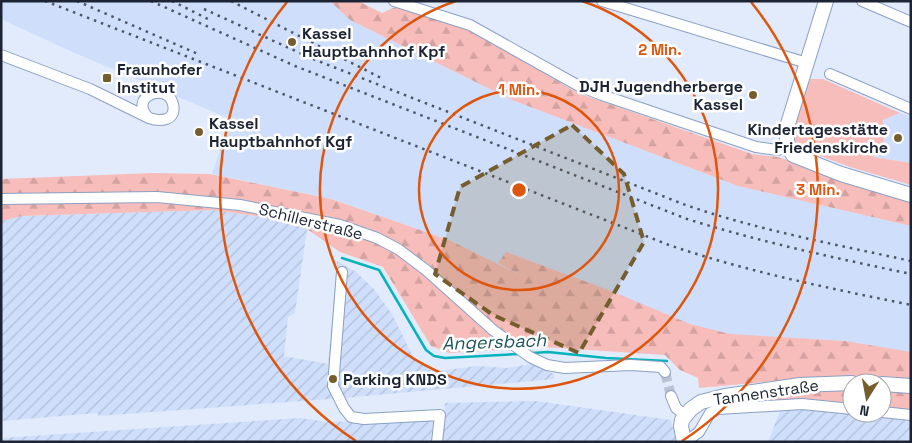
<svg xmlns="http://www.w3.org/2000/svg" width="912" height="443" font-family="'Space Grotesk',sans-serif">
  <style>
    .built { fill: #cfdffb }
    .industrial { fill: url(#industrial-furrows) }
    .forest { fill: url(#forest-firs) }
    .park { fill: #f7bdbb }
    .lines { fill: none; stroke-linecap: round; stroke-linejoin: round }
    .stream { stroke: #05b3bc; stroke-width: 2.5 }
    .street-tunnel { stroke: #bac3d3; stroke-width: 10; stroke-dasharray: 10 5; stroke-linecap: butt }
    .street-casing { stroke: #8aa0c5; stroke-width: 12 }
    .secondary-casing { stroke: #8aa0c5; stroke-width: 16 }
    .street { stroke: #fff; stroke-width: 10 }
    .secondary { stroke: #fff; stroke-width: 14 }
    .rail { stroke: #4e5666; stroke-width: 2.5; stroke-dasharray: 2.5 5; stroke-linecap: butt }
    .marked { fill: #765d2e; fill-opacity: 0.2; stroke: #765d2e; stroke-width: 4; stroke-dasharray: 10 6; stroke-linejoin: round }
    .ring { fill: none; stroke: #de560e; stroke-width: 2.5 }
    .poi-dot { fill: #765d2e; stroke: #fff; stroke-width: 2 }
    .labels { text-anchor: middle; stroke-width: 5; stroke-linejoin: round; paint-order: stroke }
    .poi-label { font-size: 16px; font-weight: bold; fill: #1c2433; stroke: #fff; text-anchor: start }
    .street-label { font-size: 16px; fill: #1c2433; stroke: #fff }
    .water-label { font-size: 18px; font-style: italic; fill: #1b5559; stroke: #fff }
    .centre { fill: #de560e; stroke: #fff; stroke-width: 2.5 }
    .ring-label { font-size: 15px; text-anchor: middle; font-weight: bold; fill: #de560e; stroke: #fff; stroke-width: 5; stroke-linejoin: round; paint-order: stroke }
  </style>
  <defs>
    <pattern id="industrial-furrows" width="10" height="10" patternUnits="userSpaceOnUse" patternTransform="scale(1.25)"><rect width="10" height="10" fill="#cfdffb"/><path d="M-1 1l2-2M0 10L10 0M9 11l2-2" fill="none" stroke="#b1bfd8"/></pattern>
    <pattern id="forest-firs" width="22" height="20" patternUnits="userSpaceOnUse" patternTransform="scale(1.25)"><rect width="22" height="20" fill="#f7bdbb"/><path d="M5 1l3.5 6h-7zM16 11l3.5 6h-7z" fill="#d3a2a1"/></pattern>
  </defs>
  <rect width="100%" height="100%" fill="#e2ebfb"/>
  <path class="built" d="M1,1H330L350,20L512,100L738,186L911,226V381L855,378L783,380L753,382L718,361L624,326L449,240L331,199L212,174L230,119L70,51L1,19Z
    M900,113L911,117V163L872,157L881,147L885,135L883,120Z"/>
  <path class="industrial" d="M212,210L264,217L307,229L295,313L288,317L284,356L328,364L337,261L356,272L374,289L392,314L414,359L433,372L476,366L507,368L531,364L554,374V379L344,398L98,416V413L1,421V221L22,216Z
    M536,401L671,420L676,442H442L445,403Z
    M809,409L911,421V442H768L780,411Z
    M300,418L329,422L433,420L431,442H1V438Z"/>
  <path class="forest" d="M330,1H358L382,13L393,8L399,7L470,30L578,93L752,154L778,157L843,179L911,200V226L738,186L512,100L350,20Z
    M152,173L210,174L331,199L449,240L526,278L498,263L506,252L611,291L690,324L730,334L845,341L911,352V381C838,375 771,381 699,388L698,378L680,370L665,355L544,347L449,353L431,346L383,267L340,252L307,229L264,217L212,210L22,216L1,221V179Z
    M852,389V404L811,399L742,403L741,397L800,390Z
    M882,390L911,392V412L882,408Z"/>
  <path class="park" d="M810,79H823L900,113L883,120C886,139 885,143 873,157L911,163V185L850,167L799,148C786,134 805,96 810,79Z"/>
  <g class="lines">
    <path class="stream" d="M342,258L379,270L426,350L434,356L445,358L519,354
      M532,353L548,352L606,358L667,361"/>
    <path class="street-tunnel" d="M665,372L671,396"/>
    <g class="street-casing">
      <path id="street" d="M394,1L470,25L579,86L602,95L756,147L777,150L788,146
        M602,1L807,63
        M862,1L911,22
        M1,55L90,89L149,118C160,122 177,121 173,104C167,81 127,97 149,118
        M830,74L911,109
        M1,199L157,197L240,205L340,225L377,238L398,249L426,270L493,330L530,357L547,365L565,368L631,365L661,367L665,372
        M342,272L333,386L344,408L351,417L364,419L440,415L437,442
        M671,396L676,408L685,415
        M882,412L911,415
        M685,442L699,432L710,413L718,409L802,404L852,409"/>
    </g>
    <g class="secondary-casing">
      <path id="secondary" d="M826,1L787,127V143L793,155L841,174L911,195
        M882,384L911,386
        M684,442L681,426L682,420L691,409L701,402L725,396L800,385L852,383"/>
    </g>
    <use href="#street" class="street"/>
    <use href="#secondary" class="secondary"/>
    <path class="rail" d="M45,1L669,245C748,272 829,288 911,305
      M77,1L198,54
      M151,1L295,66L687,219C761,242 835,258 911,274
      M172,1L210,20
      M231,1L383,79
      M204,9L313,59L683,204C757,230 834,244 911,261"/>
  </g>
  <path class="marked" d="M572,125L624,174L644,242L579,353L493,315L435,274L460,187Z"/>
  <g class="ring">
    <circle cx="519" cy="190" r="100"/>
    <path d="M582 1A199 199 0 1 1 456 1"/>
    <path d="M356 441A299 299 0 0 1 287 2M751 2A299 299 0 0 1 682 441"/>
  </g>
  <g class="poi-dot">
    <circle cx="292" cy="42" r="5"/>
    <rect x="102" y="73" width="10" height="10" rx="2.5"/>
    <circle cx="753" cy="95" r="5"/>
    <circle cx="199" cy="132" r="5"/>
    <circle cx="898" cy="138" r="5"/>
    <circle cx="333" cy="379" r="5"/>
  </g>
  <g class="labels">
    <g class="poi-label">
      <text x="302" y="39">Kassel<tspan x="302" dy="18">Hauptbahnhof Kpf</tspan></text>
      <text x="117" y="75">Fraunhofer<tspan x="117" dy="18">Institut</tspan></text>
      <text x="743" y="92" text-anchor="end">DJH Jugendherberge<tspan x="743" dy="18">Kassel</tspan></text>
      <text x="209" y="129">Kassel<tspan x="209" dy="18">Hauptbahnhof Kgf</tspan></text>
      <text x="888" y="135" text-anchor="end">Kindertagesstätte<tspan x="888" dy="18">Friedenskirche</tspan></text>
      <text x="343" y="385">Parking KNDS</text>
    </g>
    <g class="street-label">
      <text transform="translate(311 221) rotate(14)" y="6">Schillerstraße</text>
      <text transform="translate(766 392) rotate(-8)" y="6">Tannenstraße</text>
    </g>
    <g class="water-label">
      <text transform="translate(494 342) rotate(-2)" y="6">Angersbach</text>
    </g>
  </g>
  <circle cx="519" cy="190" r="8" class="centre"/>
  <g class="ring-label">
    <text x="660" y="55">2 Min.</text>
    <text x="519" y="95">1 Min.</text>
    <text x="818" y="195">3 Min.</text>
  </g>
  <rect width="912" height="443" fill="none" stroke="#1c2433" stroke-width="5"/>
  <g transform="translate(867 398) rotate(191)"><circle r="24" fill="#ffffff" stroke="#a4a7ad"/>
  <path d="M0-4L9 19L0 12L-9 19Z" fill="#765d2e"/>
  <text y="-8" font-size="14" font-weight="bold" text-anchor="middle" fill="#1c2433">N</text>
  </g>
</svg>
